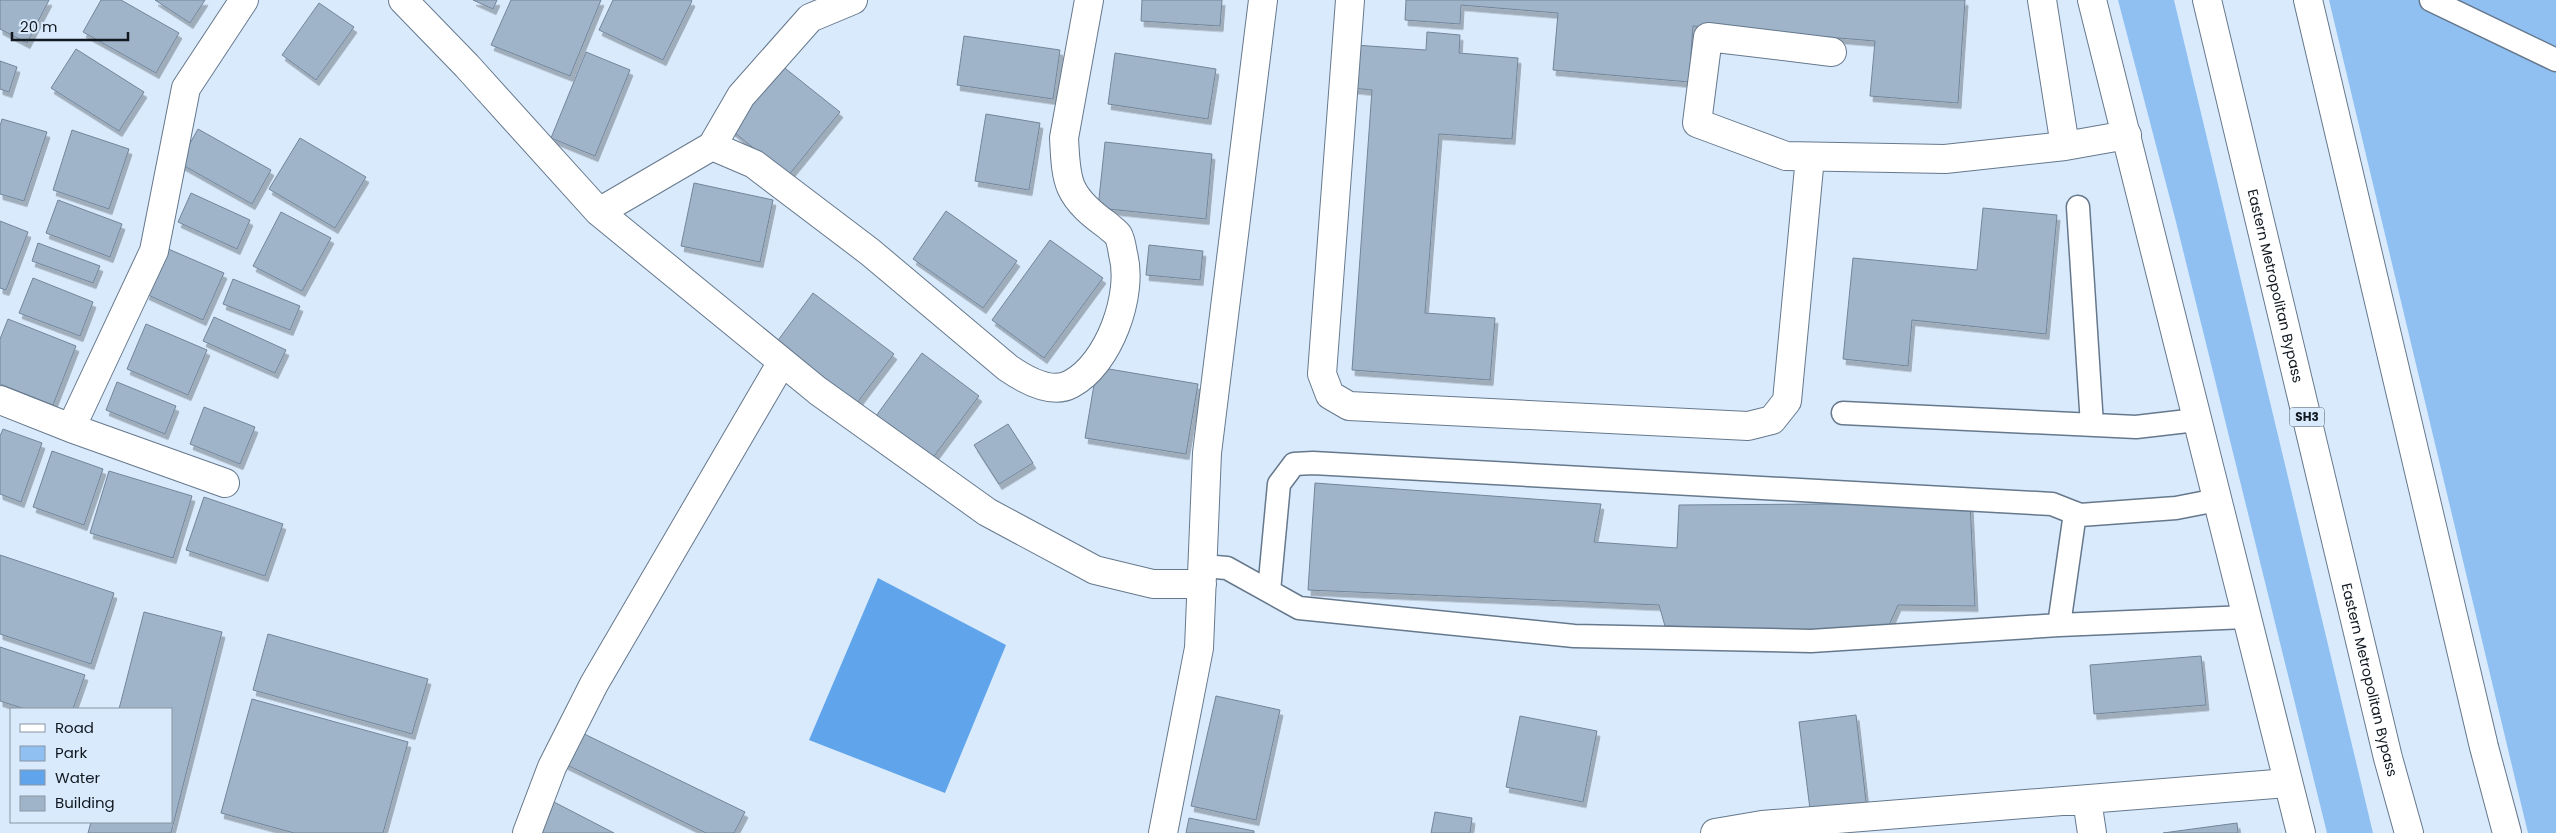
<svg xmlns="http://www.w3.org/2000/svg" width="2556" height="833" font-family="Poppins,sans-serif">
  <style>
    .green { fill: #90c0f2 }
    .water { fill: #60a5eb }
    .building { fill: #a0b4c9; stroke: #72859a; filter: url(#shadow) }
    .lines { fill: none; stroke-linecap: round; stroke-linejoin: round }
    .lane-casing { stroke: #66788c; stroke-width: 25 }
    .street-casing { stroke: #66788c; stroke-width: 30 }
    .secondary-casing { stroke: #66788c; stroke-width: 30 }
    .primary-casing { stroke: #66788c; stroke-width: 30 }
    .lane { stroke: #fff; stroke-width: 22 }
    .street { stroke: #fff; stroke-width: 28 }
    .secondary { stroke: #fff; stroke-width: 28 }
    .primary { stroke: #fff; stroke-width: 28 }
    .labels { text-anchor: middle; stroke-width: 4.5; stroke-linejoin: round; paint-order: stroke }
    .shield { fill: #d9eafc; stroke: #4d5762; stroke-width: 1 }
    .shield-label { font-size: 12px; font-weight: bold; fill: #111820 }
    .street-label { font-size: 14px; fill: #111820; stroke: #d9eafc }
  </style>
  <defs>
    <filter id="shadow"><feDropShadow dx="3" dy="5.5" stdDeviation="0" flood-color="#0004"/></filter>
  </defs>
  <rect width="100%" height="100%" fill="#d9eafc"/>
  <path class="green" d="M2118,0H2174L2373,833H2327L2175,218Z
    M2329,0H2556V833H2528Z"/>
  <path class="water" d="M878,578L1006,645L945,793L809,740Z"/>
  <path class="building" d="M0,0H49L27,43L0,29Z
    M101,0H121L179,33L156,73L83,32Z
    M155,0H205L190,23Z
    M473,0H497L493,9Z
    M511,0H601L570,76L491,45Z
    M613,0H691L692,1L663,60L599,30Z
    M1142,0H1222L1220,26L1141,21Z
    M1406,0H1965L1958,103L1870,96L1875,41L1693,26L1689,82L1553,70L1558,13L1461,5L1460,24L1405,20Z
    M319,3L354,27L316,80L282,55Z
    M1427,32L1460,35L1459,53L1518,58L1512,139L1439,134L1425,313L1495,318L1490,380L1352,370L1372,90L1352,88L1355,45L1426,50Z
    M964,36L1060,50L1053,99L957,85Z
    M76,49L144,92L119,131L51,88Z
    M586,52L630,70L595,156L551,138Z
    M1115,53L1216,69L1208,119L1108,104Z
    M0,61L17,67L9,92L0,89Z
    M781,65L840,112L788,176L730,129Z
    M986,114L1040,123L1029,190L975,181Z
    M2,119L47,132L24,201L0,194V126Z
    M198,129L271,170L252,204L179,163Z
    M72,130L129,149L109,209L53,190Z
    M300,138L366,177L335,228L269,189Z
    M1105,142L1212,154L1206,219L1098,208Z
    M694,183L773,200L760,262L681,246Z
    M191,193L250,220L237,249L178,222Z
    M58,200L122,224L110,257L46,233Z
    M1983,208L2057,215L2046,334L1912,320L1908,366L1843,359L1853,258L1977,270Z
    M946,211L1017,261L983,308L913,259Z
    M281,212L331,238L302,291L253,266Z
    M0,221L28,232L6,290L0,288Z
    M1050,240L1103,278L1044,358L992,320Z
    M38,243L100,266L93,283L32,261Z
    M1149,245L1203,251L1200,280L1146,275Z
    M166,248L224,273L203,320L146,294Z
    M33,278L93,302L80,336L19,313Z
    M233,279L300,306L290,330L223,304Z
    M813,293L894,354L857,403L776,343Z
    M214,317L286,350L275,373L203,341Z
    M8,319L76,346L53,405L0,384V339Z
    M146,324L207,350L188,395L127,369Z
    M922,353L979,396L932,459L876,416Z
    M1097,367L1198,384L1186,454L1085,438Z
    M117,382L176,406L165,434L106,410Z
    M204,407L255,427L240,464L190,444Z
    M1008,424L1033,463L999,484L974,445Z
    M3,429L42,443L21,502L0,494V436Z
    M52,451L103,469L84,525L33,507Z
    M109,471L192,496L173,558L90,533Z
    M1315,483L1601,504L1594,542L1677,548L1679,505L1970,503L1975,606L1898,605L1886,632L1665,626L1659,605L1308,590Z
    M204,497L283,524L265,576L186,550Z
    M0,555L114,593L91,664L0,634Z
    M144,612L222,632L171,833H88L91,822H171V709H119Z
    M268,634L428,679L412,734L253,690Z
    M0,647L85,675L73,709H25L0,701Z
    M2201,656L2206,705L2094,714L2090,665Z
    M1216,696L1280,710L1256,820L1191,806Z
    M252,699L408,742L383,833H294L221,813Z
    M1856,715L1867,810L1811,817L1799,722Z
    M1520,716L1597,731L1583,802L1506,787Z
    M576,730L745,812L734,833H706L561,762Z
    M552,801L614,833H536Z
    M1435,812L1472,818L1470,833H1431Z
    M1189,818L1254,831V833H1186Z
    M2237,823L2238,833H2163Z"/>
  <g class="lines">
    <g class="lane-casing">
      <path id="lane" d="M2431,0L2556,60
        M2078,207L2092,425
        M1843,413L2136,427L2196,420
        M1203,566L1227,568L1299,608L1574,636L1811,641L2059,625L2246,617
        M1269,591L1279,484L1294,464L1313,463L2052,504L2080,515L2176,508L2217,500
        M2059,625L2075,513"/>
    </g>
    <g class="street-casing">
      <path id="street" d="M403,0L467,66L599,212L818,391L987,512L1095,570L1153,584H1202
        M1350,0L1322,374L1330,395L1349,406L1748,426L1772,420L1787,401L1810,157
        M2042,0L2065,146
        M1832,52L1708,37L1697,123L1786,156L1945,159L2065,146L2127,135
        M712,146L754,164L870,252L1008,368C1024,379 1051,395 1071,384C1109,364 1134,294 1123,254C1122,248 1121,240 1118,235C1116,232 1110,228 1107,225C1093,215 1078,203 1071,187C1065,173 1065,153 1064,138L1089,0
        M599,212L712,146L741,96L810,18L853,0
        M0,400L71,428L154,251L186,88L244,0
        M71,428L225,483
        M2087,800L2092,833
        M527,833L552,767L594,684L782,362
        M1163,833L1199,648L1207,453L1263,0
        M1715,833L1762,825L2288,783"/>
    </g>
    <g class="secondary-casing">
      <path id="secondary" d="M2092,0L2301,833"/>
    </g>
    <g class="primary-casing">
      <g id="primary">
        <path id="s1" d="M2207,0L2388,758L2409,833"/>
        <path d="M2308,0L2484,747L2507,833"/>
      </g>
    </g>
    <use href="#lane" class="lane"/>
    <use href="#street" class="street"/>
    <use href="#secondary" class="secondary"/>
    <use href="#primary" class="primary"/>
  </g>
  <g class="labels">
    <rect class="shield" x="2289.5" y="407.5" width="35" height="19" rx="4"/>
    <g class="shield-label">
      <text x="2307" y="421">SH3</text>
    </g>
    <g class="street-label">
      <text dy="5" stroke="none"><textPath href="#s1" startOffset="294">Eastern Metropolitan Bypass</textPath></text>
      <text dy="5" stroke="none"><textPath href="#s1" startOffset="699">Eastern Metropolitan Bypass</textPath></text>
    </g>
  </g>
  <rect x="10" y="708" width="162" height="115" fill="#d9eafc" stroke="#8996a4"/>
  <rect x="20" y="724" width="25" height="8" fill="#ffffff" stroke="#8996a4"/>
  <text x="55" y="733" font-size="15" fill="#111820">Road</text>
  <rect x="20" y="746" width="25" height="15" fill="#90c0f2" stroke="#8996a4"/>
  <text x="55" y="758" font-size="15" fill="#111820">Park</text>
  <rect x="20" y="770" width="25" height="15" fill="#60a5eb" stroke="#8996a4"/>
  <text x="55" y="783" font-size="15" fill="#111820">Water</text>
  <rect x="20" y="796" width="25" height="15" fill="#a0b4c9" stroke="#8996a4"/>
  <text x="55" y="808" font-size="15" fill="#111820">Building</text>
  <path d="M12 32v8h116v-8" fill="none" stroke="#111820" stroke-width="2.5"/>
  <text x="20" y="32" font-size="15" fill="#111820" stroke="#d9eafc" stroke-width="4" paint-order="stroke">20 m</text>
</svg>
